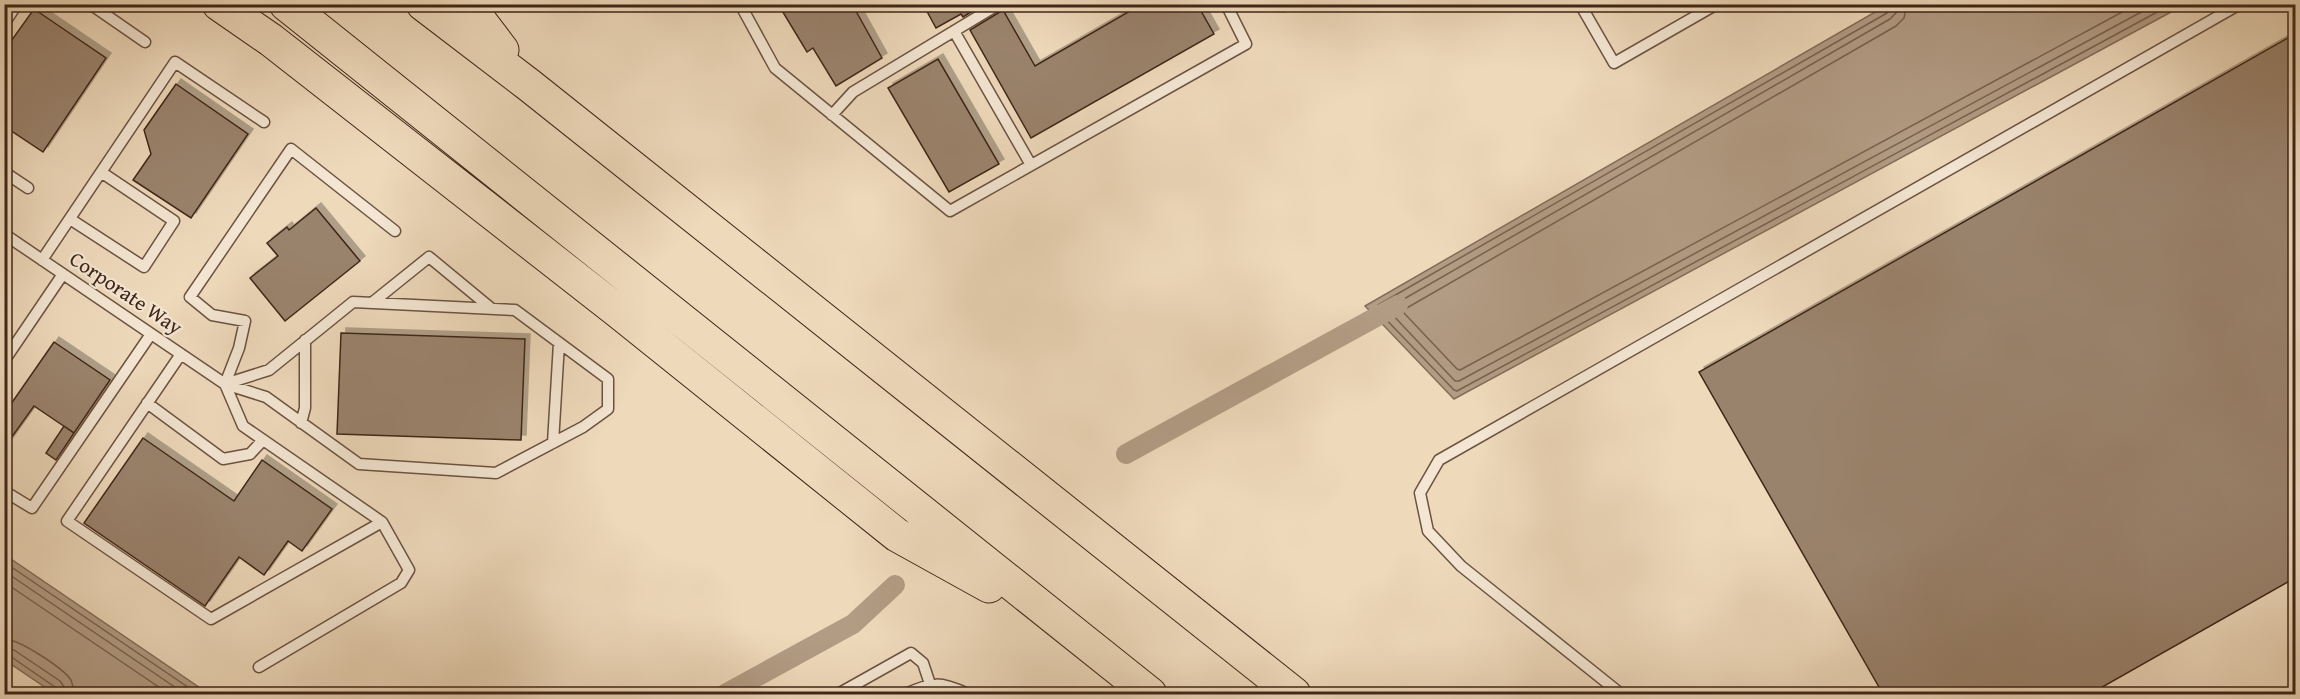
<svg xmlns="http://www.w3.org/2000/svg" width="2300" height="699" font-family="'Gentium Book Plus',serif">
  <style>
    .water { fill: #b29c84; stroke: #846d59; stroke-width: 1.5 }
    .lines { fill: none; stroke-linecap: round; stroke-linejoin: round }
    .shore { stroke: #78614e; stroke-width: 1.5 }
    .canal { stroke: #b29c84; stroke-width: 20 }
    .building { fill: #9a836d; stroke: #3f2619; stroke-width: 1.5; filter: url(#shadow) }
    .lane-casing { stroke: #6b5342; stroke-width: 13 }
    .highway-casing { stroke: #3f2619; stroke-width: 35 }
    .lane { stroke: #f4e6d3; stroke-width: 10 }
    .highway { stroke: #eed9bb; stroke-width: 33 }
    .labels { text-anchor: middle; stroke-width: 4.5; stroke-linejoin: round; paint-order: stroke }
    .street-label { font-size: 21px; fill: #3f2619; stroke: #f4e6d3 }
  </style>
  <defs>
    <filter id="shadow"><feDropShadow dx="5" dy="-5" stdDeviation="0" flood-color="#0004"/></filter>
  </defs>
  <rect width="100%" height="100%" fill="#eed9bb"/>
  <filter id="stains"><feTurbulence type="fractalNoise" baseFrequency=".00333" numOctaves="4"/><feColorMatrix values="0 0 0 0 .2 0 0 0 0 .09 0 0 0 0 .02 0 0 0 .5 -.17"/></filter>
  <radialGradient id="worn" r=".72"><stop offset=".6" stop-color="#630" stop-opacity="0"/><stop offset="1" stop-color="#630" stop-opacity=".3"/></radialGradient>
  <path class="water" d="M1889,4L2184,5L1454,399L1365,306Z
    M4,555H5L209,694H55L5,660Z"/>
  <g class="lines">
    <path class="shore" d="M1890,4L1887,13L1378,305L1377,310L1454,390L1457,391L2172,4
      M1898,4L1896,13L1890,19L1390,307L1389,311L1455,381H1459L2156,4
      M1907,4L1904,18L1896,26L1405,309L1404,313L1457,369L1460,370L2137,4
      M4,562L198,694
      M4,571L185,694
      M4,582L169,694
      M4,639C19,639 63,668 71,680C73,685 74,689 74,694
      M4,648L14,650L60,681L64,687L65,694
      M4,655L10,656L55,687L58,694"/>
    <path class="canal" d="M1126,454L1398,305
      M725,694L853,624L895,585"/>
  </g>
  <path class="building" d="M778,4H852L882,58L836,86L813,48L807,52Z
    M923,4H984L963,17L961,14L936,28Z
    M1142,4H1197L1214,34L1031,138L970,30L1003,10L1035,66Z
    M34,9L106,58L43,152L4,126V51Z
    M2295,34V578L2090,694H1883L1699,372Z
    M938,59L999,164L949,192L888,88Z
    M176,84L248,134L191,218L133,180L151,154L144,130Z
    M316,208L360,261L285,321L250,278L278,256L267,243L287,227L289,230Z
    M341,333L525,339L521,440L337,434Z
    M54,342L110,380L74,433L34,406L4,448V414Z
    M64,426L74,433L56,460L46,453Z
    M143,438L234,501L262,460L332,509L302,551L288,541L264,575L239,557L205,606L84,523Z"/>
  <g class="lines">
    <g class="lane-casing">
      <path id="lane" d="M90,4L145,42
        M740,4L775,68L950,211L1246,44L1226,4
        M1282,4L1283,6L1286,4
        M1580,4L1614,63L1717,4
        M4,24L17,4
        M954,31L1031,165
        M832,115L853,92L999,4
        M4,172L28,188
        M70,219L144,267L174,221L101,172
        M4,234L225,384
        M42,260L175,62L264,122
        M353,302L515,310L608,379V409L583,427L496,473L359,464L266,397L225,384L269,370Z
        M373,302L429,257L492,309
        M181,354L67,521L211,619L382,522L243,426L225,384L239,348L245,321L212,315L190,297L291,149L395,231
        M4,361L63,274
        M147,403L223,459L250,454L263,440
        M301,423L305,408V340
        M553,443L559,343
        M4,491L32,508L151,334
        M259,667L401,583L409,570L382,522
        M838,694L911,653L923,663L930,684
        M905,694C934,682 939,681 968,694
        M1621,694L1461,566L1428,531L1420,493L1439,460L2240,4"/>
    </g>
    <g class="highway-casing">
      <path id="highway" d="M219,4L271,40L619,312L897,535L989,586
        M286,4L1150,694
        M423,4L529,85L1294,694
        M467,4L502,50"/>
    </g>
    <use href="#lane" class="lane"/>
    <use href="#highway" class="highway"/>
  </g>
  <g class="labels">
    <g class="street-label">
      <text transform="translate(126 293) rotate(34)" y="7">Corporate Way</text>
    </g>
  </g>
  <rect width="2300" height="699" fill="none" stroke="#eed9bb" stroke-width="24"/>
  <rect x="6" y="6" width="2288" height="687" fill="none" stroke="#3f2619" stroke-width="3"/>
  <rect x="12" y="12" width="2276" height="675" fill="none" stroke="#3f2619" stroke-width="1.5"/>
  <rect width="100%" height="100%" filter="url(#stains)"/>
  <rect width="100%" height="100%" fill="url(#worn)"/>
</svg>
